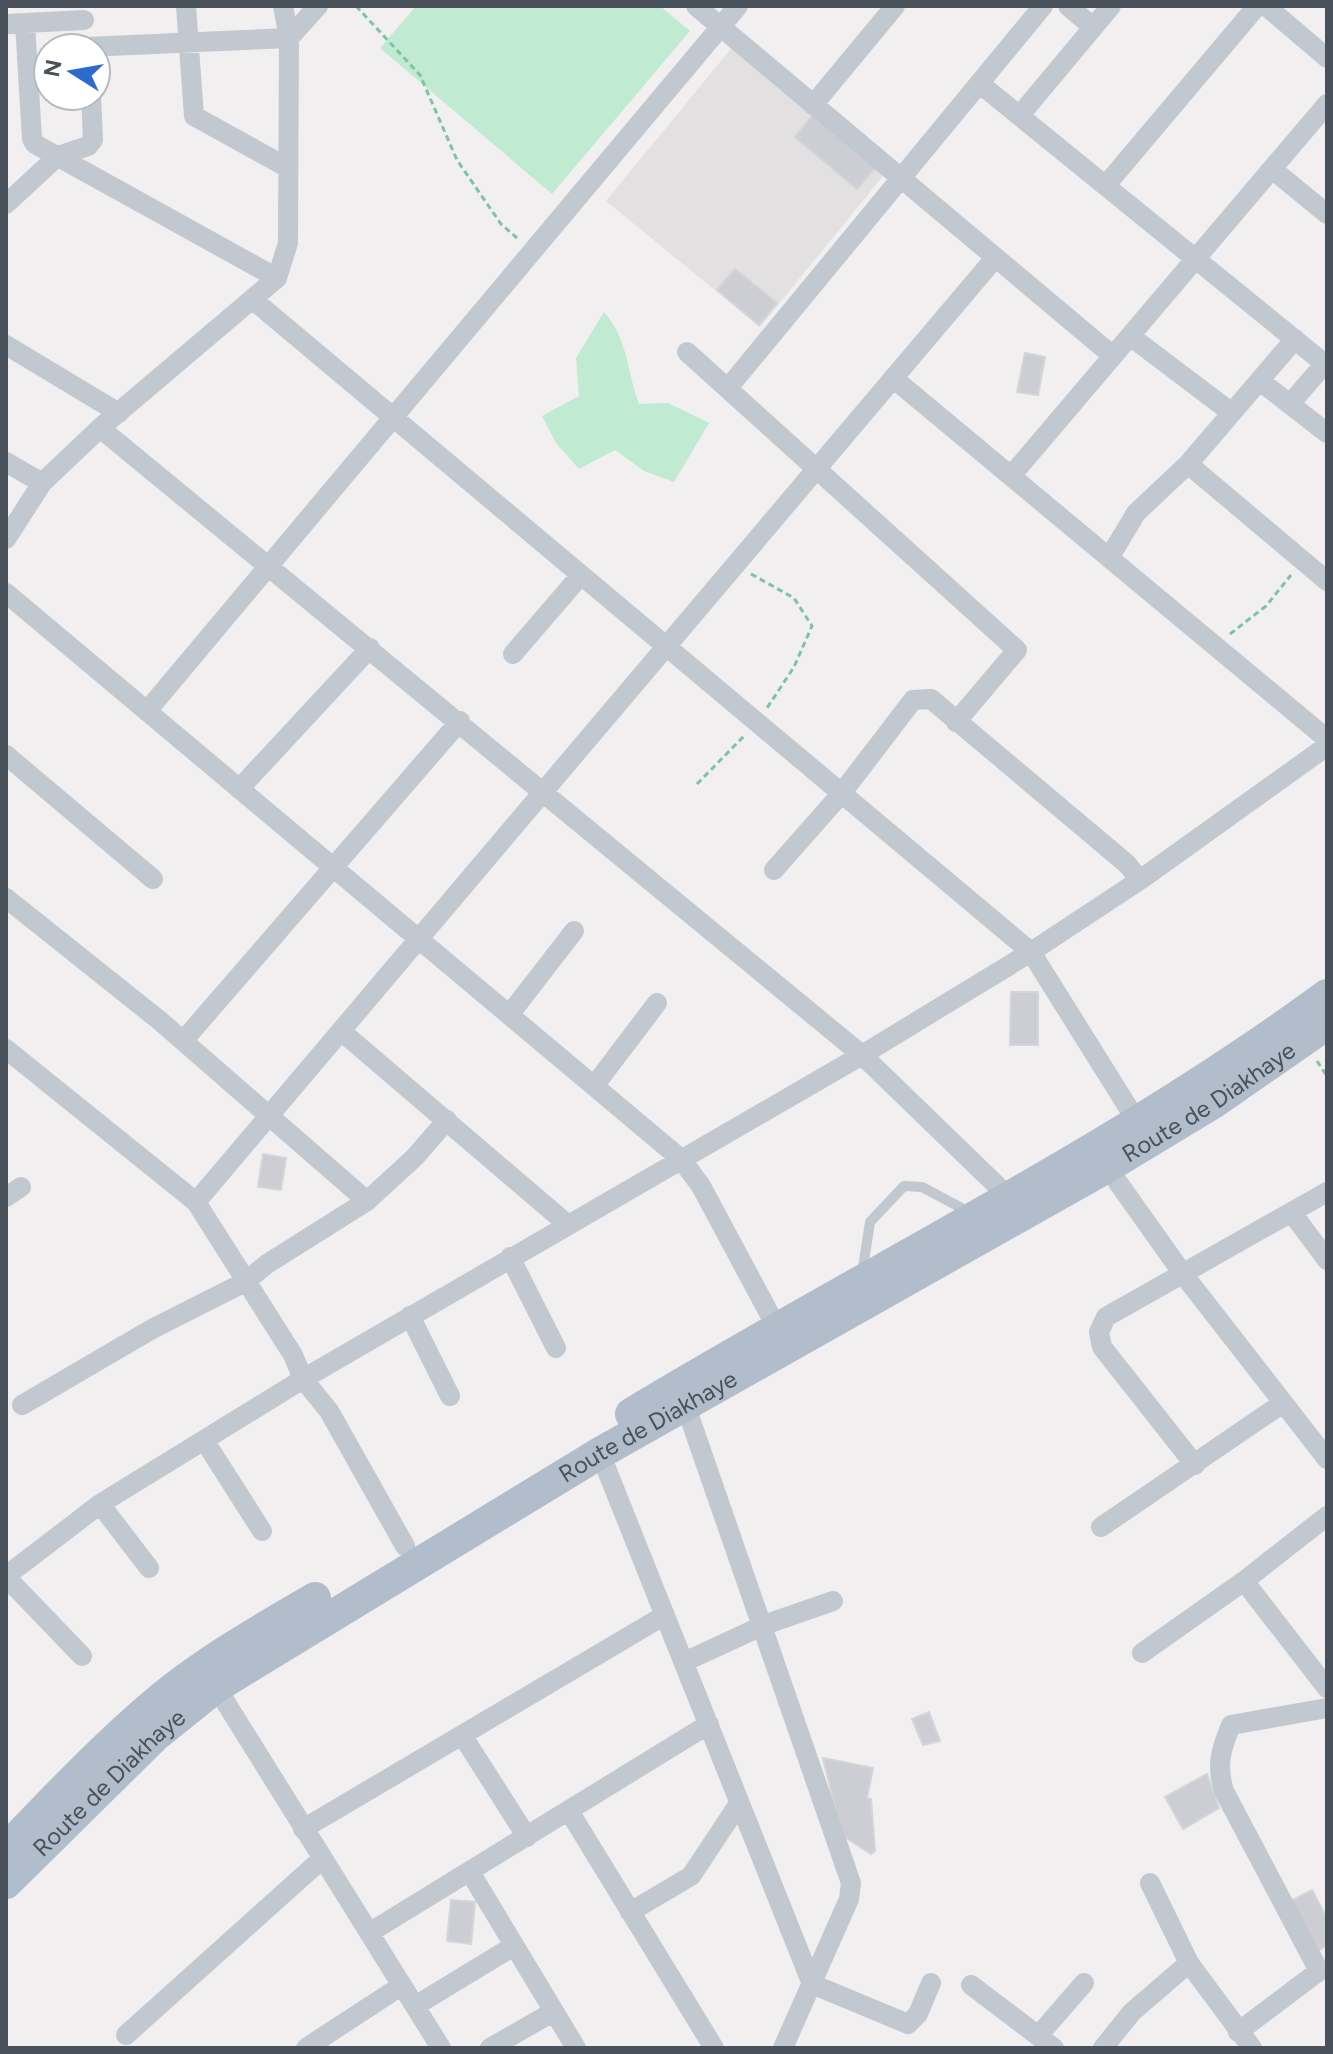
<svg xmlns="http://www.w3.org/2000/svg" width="1333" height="2054" font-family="Figtree,sans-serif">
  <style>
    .education { fill: #e2e0e0 }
    .green { fill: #c1ead3 }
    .building { fill: #ccced3; stroke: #d3d5d9; stroke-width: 2 }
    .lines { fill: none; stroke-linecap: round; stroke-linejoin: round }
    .path { stroke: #7dc4a4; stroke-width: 3; stroke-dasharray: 6 4; stroke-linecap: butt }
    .lane { stroke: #c1c8cf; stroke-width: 10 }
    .street { stroke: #c1c8cf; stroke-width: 20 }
    .primary { stroke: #b1bdca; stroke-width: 32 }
    .labels { text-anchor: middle; stroke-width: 6; stroke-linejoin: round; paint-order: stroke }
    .street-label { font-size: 24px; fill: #49515a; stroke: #fff }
  </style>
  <rect width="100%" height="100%" fill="#f1efef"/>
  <path class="education" d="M734,45L887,171L760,327L606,201Z"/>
  <path class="green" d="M416,6H660L690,31L552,194L380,48Z
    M604,312C629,342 626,368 639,404L668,403L709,423L674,482L644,471L615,450L579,469L556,443L542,416L579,396L576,358Z"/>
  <path class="building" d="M812,116L875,168L857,189L795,137Z
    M735,269L777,303L759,325L717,290Z
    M1025,353L1045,357L1038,395L1017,392Z
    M1011,992H1038V1045H1010Z
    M263,1154L286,1158L281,1190L258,1187Z
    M929,1712L940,1741L923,1745L912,1719Z
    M823,1758L873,1768L867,1798L871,1799L875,1851L871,1854L837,1832L838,1819Z
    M1207,1774L1219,1808L1183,1829L1165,1797Z
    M1312,1890L1327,1918V1945L1319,1950L1289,1902Z
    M451,1900L475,1902L471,1944L447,1941Z"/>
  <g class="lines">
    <path class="path" d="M356,6L420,75L457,160L501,224L517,238
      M751,574L794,598L812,626L794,667L767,708
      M1230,634L1266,606L1291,575
      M697,784L745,735
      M1317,1061L1327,1076"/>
    <path class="lane" d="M862,1274L870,1222L904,1186L922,1187L971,1213"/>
    <path class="street" d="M186,6L194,116L288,168
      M696,6L1113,356
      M1068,6L1093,27
      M1266,6L1327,58
      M25,23L32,139L35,144L277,278
      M6,24L84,20
      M86,47L289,38L318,6
      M979,83L1325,364
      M813,105L895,6
      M1020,115L1111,6
      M1272,169L1327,214
      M1106,185L1257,6
      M6,204L58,156L88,146L93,140L91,96
      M252,299L1031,952L1136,1120
      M1130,336L1232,413
      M6,345L119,413
      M687,352L1017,650L956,722
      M893,378L1327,739
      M1260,381L1327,433
      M728,388L1043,6
      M1290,404L1327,361
      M100,428L862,1055L1015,1203
      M6,462L42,483
      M1188,464L1327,581
      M1011,476L1327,104
      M6,539L42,483L100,428L277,278L288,243L289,38L283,6
      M1109,558L1136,513L1188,464L1295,339
      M6,593L681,1159L701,1186L777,1328
      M513,654L580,576
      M147,711L738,6
      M6,755L153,879
      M239,789L370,648
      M774,870L841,794L913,700L931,699L1127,864L1140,880
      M6,898L159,1020L367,1201
      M509,1015L574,931
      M341,1031L567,1224
      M183,1041L460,721
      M6,1049L196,1202L293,1355L303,1379L329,1411L405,1546
      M594,1086L657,1003
      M1107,1167L1183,1274L1327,1459
      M6,1197L21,1187
      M196,1202L995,258
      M1292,1213L1327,1260
      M510,1257L556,1348
      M410,1316L450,1396
      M22,1405L152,1329L245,1282L267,1264L367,1201L415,1157L447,1120
      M686,1407L851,1883L849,1899L783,2048
      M204,1440L262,1531
      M600,1453L812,1984L908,2024L918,2014L931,1983
      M1195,1465L1102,1347L1099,1332L1106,1317L1327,1192
      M100,1504L149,1568
      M1101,1527L1283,1403
      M6,1576L100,1504L303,1379L862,1055L1031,952L1140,880L1327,746
      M6,1577L82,1656
      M1244,1581L1327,1688
      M1142,1653L1244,1581L1327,1516
      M684,1662L764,1625L833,1601
      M216,1687L441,2048
      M462,1735L527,1837
      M569,1811L714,2048
      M303,1829L665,1615
      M470,1872L576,2048
      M1150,1883L1189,1963L1252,2048
      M630,1912L691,1876L738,1805
      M369,1933L709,1724
      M971,1985L1054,2048
      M415,2006L512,1947
      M1238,2032L1319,1971L1224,1791C1216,1765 1221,1749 1231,1725L1327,1708
      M126,2035L322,1859
      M1038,2036L1084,1983
      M306,2048L401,1986
      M490,2048L553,2012
      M1103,2048L1132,2012L1189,1963"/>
    <g class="primary">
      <path d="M631,1414C862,1274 1109,1155 1327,995"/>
      <path d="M6,1849C56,1797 105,1745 160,1699C207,1660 262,1629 315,1598"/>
      <path id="s1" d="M6,1883L155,1736L216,1687L600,1453L1107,1167L1213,1103L1327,1024"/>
    </g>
  </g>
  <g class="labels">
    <g class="street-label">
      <text dy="8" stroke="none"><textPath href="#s1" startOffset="1440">Route de Diakhaye</textPath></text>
      <text dy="8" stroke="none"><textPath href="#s1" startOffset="792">Route de Diakhaye</textPath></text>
      <text dy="8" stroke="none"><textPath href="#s1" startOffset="144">Route de Diakhaye</textPath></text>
    </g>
  </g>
  <rect width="1333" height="2054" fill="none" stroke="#49515a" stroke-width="16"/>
  <g transform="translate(72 72) rotate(281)"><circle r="38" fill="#ffffff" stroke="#b6b9bd" stroke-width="2"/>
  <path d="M0-6L14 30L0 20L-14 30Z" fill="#2c6bcd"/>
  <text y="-12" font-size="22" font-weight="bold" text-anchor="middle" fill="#49515a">N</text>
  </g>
</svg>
